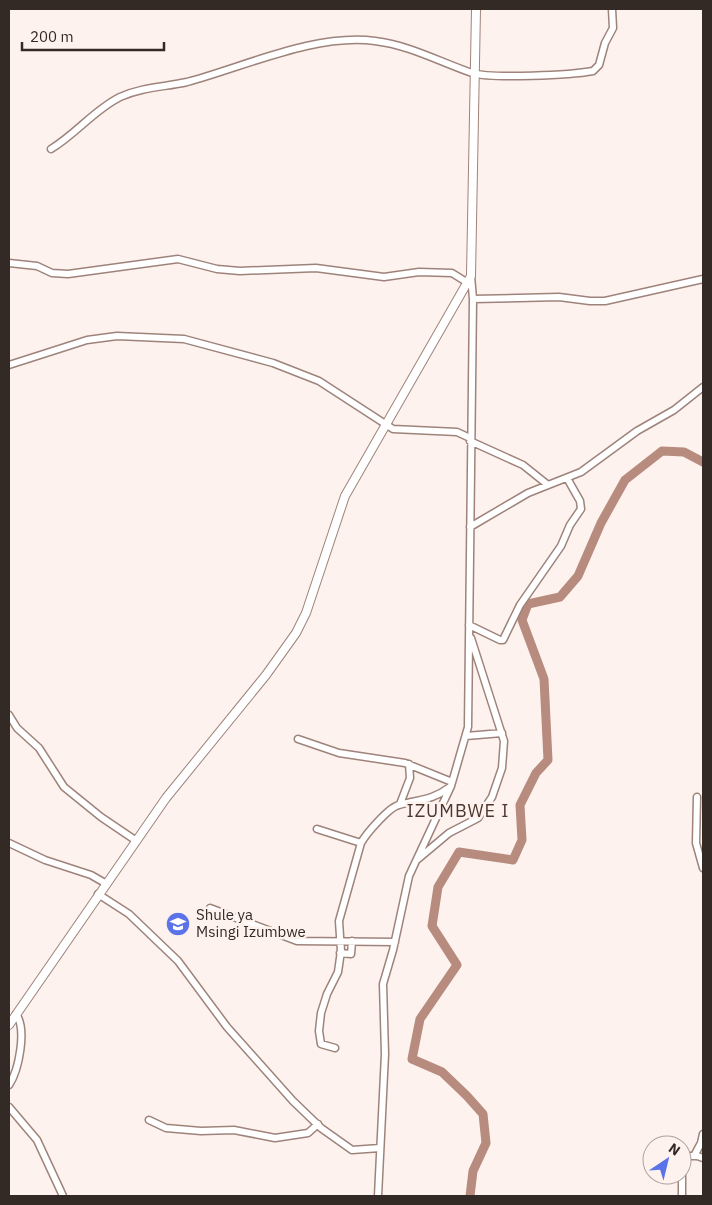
<svg xmlns="http://www.w3.org/2000/svg" width="712" height="1205" font-family="'IBM Plex Sans',sans-serif">
  <style>
    .lines { fill: none; stroke-linecap: round; stroke-linejoin: round }
    .river { stroke: #b78c7f; stroke-width: 9 }
    .minor-casing { stroke: #9e837b; stroke-width: 9 }
    .major-casing { stroke: #9e837b; stroke-width: 10 }
    .minor { stroke: #fff; stroke-width: 6 }
    .major { stroke: #fff; stroke-width: 8 }
    .labels { text-anchor: middle; stroke-width: 5; stroke-linejoin: round; paint-order: stroke }
    .poi-label { font-size: 15px; fill: #332925; stroke: #fef2ee; text-anchor: start }
    .quarter-label { font-size: 18px; letter-spacing: 1px; fill: #4d362f; stroke: #fef2ee }
  </style>
  <rect width="100%" height="100%" fill="#fef2ee"/>
  <g class="lines">
    <path class="river" d="M470,1196L473,1171L486,1143L483,1114L467,1096L442,1072L412,1059L420,1019L457,965L432,926L438,887L459,852L513,860L522,840L520,805L536,773L548,760L544,679L522,620L528,604L560,597L578,576L601,523L625,480L662,451L684,452L703,462"/>
    <g class="minor-casing">
      <path id="minor" d="M51,149C76,134 94,110 120,97C142,87 165,87 187,82C244,67 315,33 375,41C409,45 440,62 472,73C493,79 571,75 593,71L599,65L605,43L613,28L612,9
        M9,263L37,266L52,273L68,274L178,259L217,269L240,271L316,268L384,277L419,272L452,273L468,283
        M473,299L559,297L590,301H605L703,279
        M9,365L87,340L117,336L184,339L273,363L319,381L393,429L457,432L470,438
        M470,441L523,465L548,485
        M470,527L528,493L581,472L637,431L674,410L703,387
        M469,625L500,640H503L520,605L561,546L570,525L581,509L580,501L567,478
        M9,715L17,728L39,748L64,787L101,817L135,840
        M466,736L502,733
        M298,739L339,753L405,763L452,782
        M697,797L696,843L703,868
        M400,804L410,778L409,764
        M317,829L361,843
        M9,843L45,860L91,875L105,883
        M418,859L449,833L478,818L492,797L502,768L504,741L471,638
        M98,894L129,914L178,961L227,1027L293,1101L321,1128L352,1150L380,1148
        M210,908L297,941L395,942
        M340,953L351,954L352,941
        M335,1048L321,1044L319,1031L321,1013L327,994L338,972L341,951L339,921L361,843C366,834 389,807 399,805C420,799 431,801 450,787
        M9,1085C19,1070 27,1029 16,1014
        M9,1107L37,1140L63,1196
        M149,1120L166,1128L201,1131L234,1130L275,1138L308,1133L318,1124
        M694,1156L701,1143L703,1134
        M682,1163C686,1155 695,1154 703,1158
        M682,1175V1196
        M378,1196L385,1054L383,984L393,950L409,876L451,786L468,727L473,299L471,276"/>
    </g>
    <g class="major-casing">
      <path id="major" d="M9,1025L166,798L266,675L296,633L306,613L345,496L471,276L476,9"/>
    </g>
    <use href="#minor" class="minor"/>
    <use href="#major" class="major"/>
  </g>
  <defs>
    <g id="school-disc" transform="scale(1.25)"><circle r="9.5" fill="#5b73e9" stroke="#fef2ee"/><path d="M0-5L7-2L0 1L-7-2ZM-4 1L0 2.5L4 1V4Q0 6-4 4Z" fill="#fff"/></g>
  </defs>
  <g fill-rule="evenodd">
    <use href="#school-disc" x="178" y="924"/>
  </g>
  <g class="labels">
    <g class="poi-label">
      <text x="196" y="920">Shule ya<tspan x="196" dy="17">Msingi Izumbwe</tspan></text>
    </g>
    <g class="quarter-label">
      <text x="458" y="817">IZUMBWE I</text>
    </g>
  </g>
  <rect width="712" height="1205" fill="none" stroke="#332925" stroke-width="20"/>
  <g transform="translate(667 1160) rotate(35)"><circle r="24" fill="#fef2ee" stroke="#ada29e"/>
  <path d="M0-4L9 19L0 12L-9 19Z" fill="#5b73e9"/>
  <text y="-8" font-size="14" font-weight="bold" text-anchor="middle" fill="#332925">N</text>
  </g>
  <path d="M22 42v8h142v-8" fill="none" stroke="#332925" stroke-width="2.5"/>
  <text x="30" y="42" font-size="15" fill="#332925" stroke="#fef2ee" stroke-width="4" paint-order="stroke">200 m</text>
</svg>
